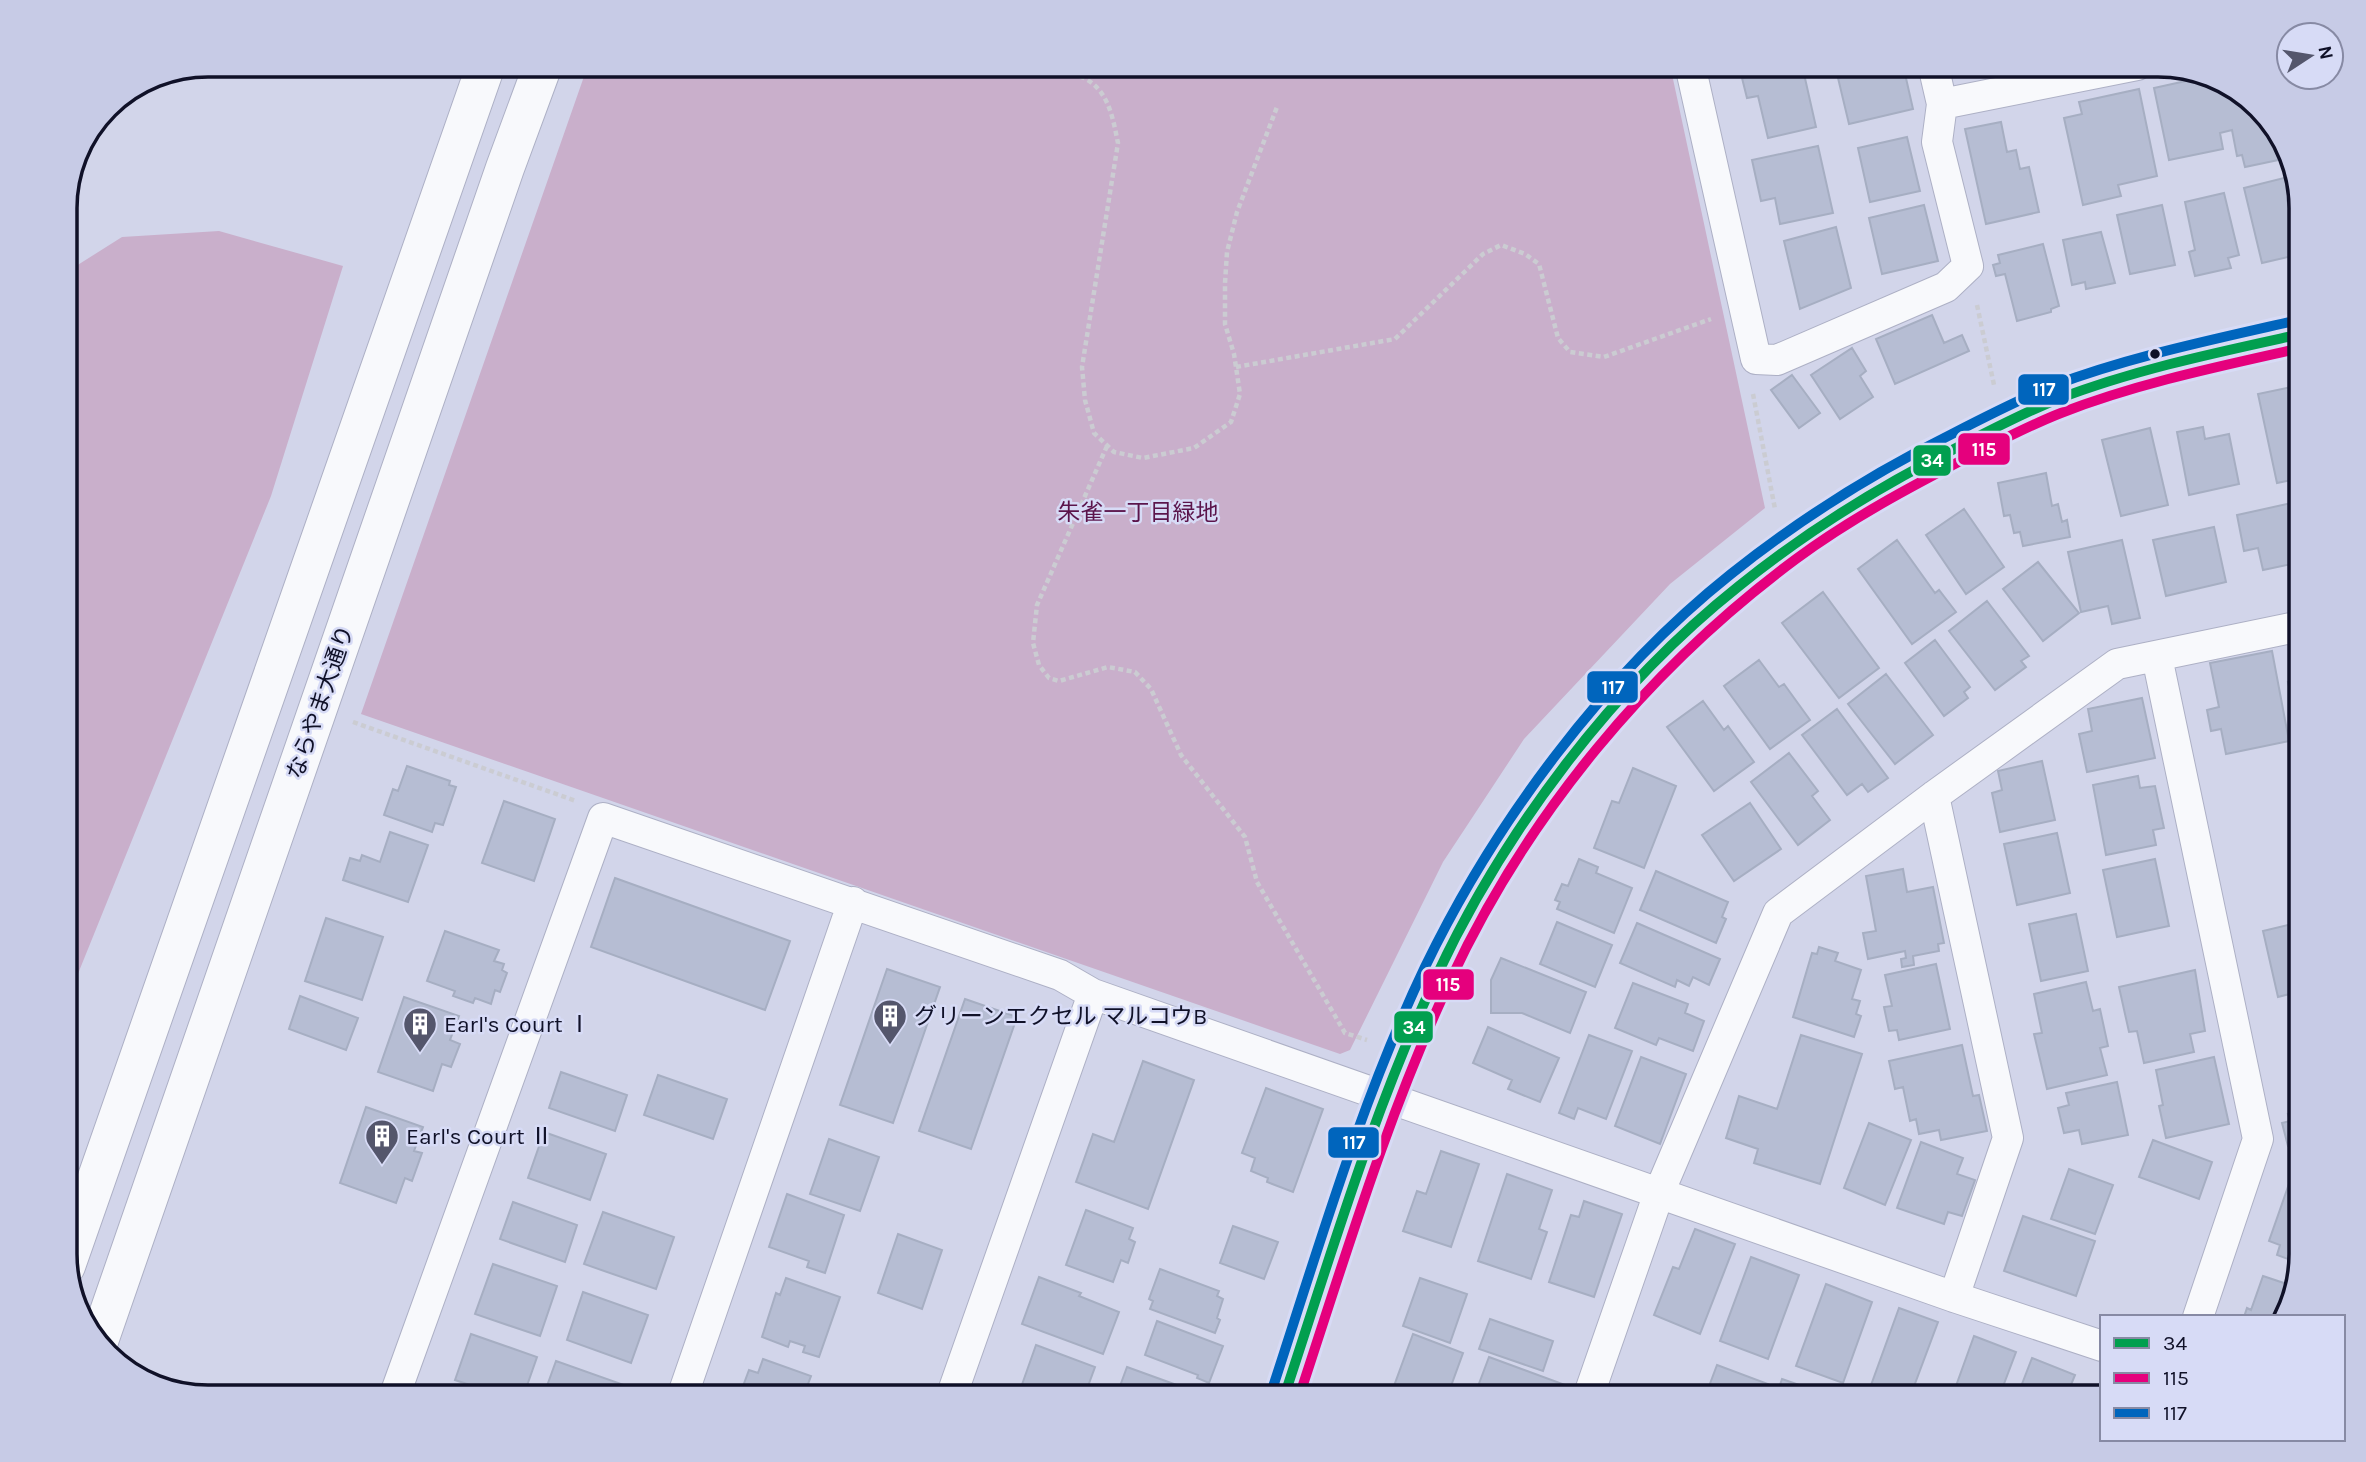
<svg xmlns="http://www.w3.org/2000/svg" width="2366" height="1462" font-family="Karla,'Noto Sans JP',sans-serif">
  <style>
    .green { fill: #c9afcb }
    .building { fill: #b6bdd3; stroke: #a6aec2; stroke-width: 2 }
    .lines { fill: none; stroke-linecap: round; stroke-linejoin: round }
    .minor-casing { stroke: #adb0c5; stroke-width: 32 }
    .tertiary-casing { stroke: #adb0c5; stroke-width: 40 }
    .path { stroke: #cbccd2; stroke-width: 4.5; stroke-dasharray: 5 3.5; stroke-linecap: butt }
    .minor { stroke: #f8f9fc; stroke-width: 30 }
    .tertiary { stroke: #f8f9fc; stroke-width: 38 }
    .bus-1-casing { stroke: #d7dbf6; stroke-width: 16 }
    .bus-2-casing { stroke: #d7dbf6; stroke-width: 16 }
    .bus-3-casing { stroke: #d7dbf6; stroke-width: 16 }
    .bus-1 { stroke: #019f4f; stroke-width: 10 }
    .bus-2 { stroke: #e5007d; stroke-width: 10 }
    .bus-3 { stroke: #0065bd; stroke-width: 10 }
    .bus-dot { fill: #101128; stroke: #d7dbf6; stroke-width: 2.5 }
    .labels { text-anchor: middle; stroke-width: 5; stroke-linejoin: round; paint-order: stroke }
    .park-label { font-size: 23px; fill: #5b144b; stroke: #d7dbf6 }
    .street-label { font-size: 23px; fill: #101128; stroke: #d7dbf6 }
    .poi-label { font-size: 23px; fill: #101128; stroke: #d7dbf6; text-anchor: start }
    .rim { fill: none; stroke: #101128; stroke-width: 3.5 }
    .line-badge { stroke: #d7dbf6; stroke-width: 2.5 }
    .badge-label { font-size: 19px; text-anchor: middle; font-weight: bold; fill: #fff }
  </style>
  <rect width="100%" height="100%" fill="#d2d5ea"/>
  <path class="green" d="M588,65H1670L1765,508L1670,584L1524,739L1443,862L1350,1050L1340,1054L361,714Z
    M219,231L343,266L271,496L69,996L65,997V273L122,237Z"/>
  <path class="building" d="M1802,65L1816,127L1768,138L1758,96L1747,98L1742,78Z
    M1842,65H1903L1913,109L1849,124L1838,78L1845,76Z
    M2204,77L2206,87L2230,84L2282,136L2288,158L2245,167L2242,155L2237,156L2232,130L2220,133L2223,149L2169,160L2154,88Z
    M2139,89L2157,176L2118,185L2121,196L2083,205L2064,118L2082,114L2079,102Z
    M2001,122L2007,152L2016,150L2020,169L2029,167L2039,212L1986,224L1965,129Z
    M1907,137L1920,191L1870,202L1858,148Z
    M1818,146L1833,213L1780,224L1775,198L1761,201L1752,160Z
    M2292,176L2301,213V254L2262,263L2244,188Z
    M2224,193L2239,255L2228,258L2231,268L2195,276L2189,252L2195,250L2185,202Z
    M1924,205L1938,261L1882,274L1869,218Z
    M2162,205L2175,265L2130,274L2117,215Z
    M1836,227L1851,288L1800,309L1784,241Z
    M2101,232L2115,283L2086,289L2085,282L2072,285L2063,240Z
    M2043,244L2059,306L2051,309V312L2017,321L2005,274L1996,276L1993,265L2000,263L1998,255Z
    M1932,315L1944,343L1962,335L1969,351L1895,384L1876,339Z
    M1852,348L1866,371L1860,376L1873,397L1840,419L1811,375Z
    M1792,375L1820,413L1799,428L1771,390Z
    M2301,385V478L2277,483L2258,394Z
    M2203,427L2205,439L2229,434L2239,484L2189,495L2177,432Z
    M2150,428L2168,505L2121,516L2102,440Z
    M2046,473L2052,506L2058,504L2062,522L2067,520L2070,537L2023,546L2020,532L2014,533L2010,515L2004,516L1998,483Z
    M2301,501V562L2263,570L2258,548L2244,551L2237,515Z
    M1964,509L2004,567L1966,594L1926,535Z
    M2214,527L2226,582L2166,596L2153,540Z
    M1897,540L1935,593L1939,590L1956,612L1912,644L1858,569Z
    M2122,540L2140,618L2112,624L2108,606L2081,612L2068,552Z
    M2038,562L2079,613L2043,641L2003,589Z
    M1823,592L1879,668L1839,698L1782,623Z
    M1987,601L2029,656L2021,661L2026,667L1995,690L1949,631Z
    M1935,640L1970,687L1964,692L1968,698L1944,716L1905,663Z
    M2272,651L2289,741L2226,754L2221,729L2211,731L2207,710L2219,707L2210,663Z
    M1759,660L1779,687L1784,684L1810,720L1770,749L1724,686Z
    M1886,674L1933,735L1895,764L1848,704Z
    M2301,680V739L2288,682Z
    M2142,698L2155,758L2087,772L2079,734L2092,731L2088,709Z
    M1703,701L1724,730L1728,726L1754,762L1714,791L1667,727Z
    M1837,709L1888,778L1868,792L1862,784L1847,795L1802,735Z
    M1789,753L1818,791L1812,796L1830,820L1798,845L1751,782Z
    M2042,761L2055,820L2000,832L1992,793L2002,790L1998,771Z
    M407,766L450,781L449,785L456,787L443,825L435,823L432,832L384,815L393,789L398,791Z
    M1633,768L1676,786L1644,868L1594,848L1612,801L1619,803Z
    M2138,776L2140,788L2155,786L2164,828L2153,830L2156,845L2106,855L2093,785Z
    M504,801L555,819L534,881L482,863Z
    M1750,803L1781,849L1734,881L1702,835Z
    M390,832L428,845L408,902L343,880L350,858L360,861L362,855L380,862Z
    M2057,833L2070,893L2017,905L2004,844Z
    M1579,859L1598,867L1596,873L1632,888L1614,933L1557,909L1560,902L1555,900L1562,884L1568,886Z
    M2155,859L2169,926L2117,937L2103,870Z
    M1903,869L1907,892L1933,887L1944,943L1938,944L1939,951L1913,956L1914,965L1902,967L1901,959L1906,958L1905,951L1868,959L1863,933L1876,931L1866,876Z
    M1656,871L1728,902L1722,917L1726,919L1716,943L1640,910Z
    M615,878L790,941L765,1010L591,947Z
    M2076,914L2088,971L2041,981L2029,924Z
    M326,918L383,937L362,1000L305,981Z
    M1557,922L1612,945L1595,987L1540,964Z
    M2301,922V991L2278,997L2263,931Z
    M1637,923L1720,959L1709,985L1693,977L1689,986L1677,980L1675,987L1620,963Z
    M445,931L499,950L494,961L504,964L502,970L507,973L500,992L495,990L491,1004L475,998L473,1003L453,996L455,991L427,981Z
    M1819,947L1838,953L1835,961L1861,970L1852,999L1860,1001L1856,1014L1861,1016L1854,1037L1793,1017L1812,953L1817,954Z
    M1501,958L1586,992L1570,1033L1522,1013H1491V980Z
    M1936,964L1950,1029L1899,1040L1897,1030L1889,1031L1884,1007L1892,1006L1885,975Z
    M887,969L940,987L893,1123L840,1105Z
    M2195,970L2205,1031L2190,1034L2194,1052L2144,1063L2137,1031L2129,1032L2119,987Z
    M2086,982L2093,1011L2100,1009L2108,1046L2100,1048L2107,1075L2047,1089L2034,1034L2042,1033L2034,994Z
    M1633,983L1688,1004L1685,1013L1704,1021L1693,1051L1659,1038L1656,1045L1615,1028Z
    M300,996L358,1018L346,1050L289,1029Z
    M404,997L459,1016L450,1040L460,1044L451,1067L442,1064L433,1091L378,1072Z
    M965,999L1017,1017L971,1149L919,1131Z
    M1488,1027L1559,1058L1540,1102L1508,1089L1512,1080L1473,1063Z
    M1589,1035L1632,1051L1606,1119L1578,1108L1574,1119L1559,1113Z
    M1801,1035L1862,1054L1820,1184L1754,1163L1758,1149L1726,1138L1739,1096L1777,1109Z
    M1962,1045L1973,1096L1979,1095L1987,1131L1941,1140L1939,1130L1919,1134L1916,1119L1910,1121L1903,1087L1895,1089L1889,1061Z
    M1641,1057L1686,1074L1660,1144L1615,1126Z
    M2214,1057L2229,1124L2166,1138L2159,1106L2163,1105L2156,1070Z
    M1143,1061L1194,1080L1148,1209L1076,1182L1093,1134L1114,1142Z
    M561,1072L627,1095L615,1131L549,1108Z
    M658,1075L727,1099L713,1139L644,1115Z
    M2117,1082L2128,1135L2082,1144L2079,1130L2064,1133L2058,1108L2069,1105L2066,1093Z
    M1266,1088L1323,1109L1293,1192L1267,1182L1268,1178L1251,1171L1255,1158L1242,1153Z
    M366,1107L423,1127L414,1151L422,1153L412,1181L405,1178L396,1203L340,1183Z
    M2301,1112V1148L2300,1143L2288,1146L2282,1123L2290,1121L2288,1114Z
    M1869,1123L1911,1140L1885,1205L1844,1188Z
    M544,1132L606,1154L590,1200L528,1178Z
    M829,1139L879,1157L860,1211L810,1194Z
    M2153,1140L2212,1162L2199,1199L2139,1177Z
    M1921,1142L1963,1158L1957,1174L1975,1180L1962,1216L1948,1212L1944,1224L1897,1208Z
    M1441,1151L1479,1164L1451,1247L1403,1231L1417,1191L1426,1194Z
    M2069,1169L2113,1185L2095,1234L2051,1219Z
    M1507,1174L1552,1190L1539,1229L1547,1232L1531,1279L1478,1261Z
    M2290,1181L2300,1185L2301,1181V1255L2299,1263L2277,1255L2280,1245L2269,1241Z
    M787,1194L844,1215L825,1273L807,1267L809,1261L769,1247Z
    M1584,1201L1622,1214L1594,1297L1549,1282L1571,1215L1579,1217Z
    M513,1202L577,1225L565,1262L500,1239Z
    M1086,1210L1133,1228L1129,1239L1135,1242L1128,1263L1121,1260L1113,1282L1066,1265Z
    M603,1212L674,1237L656,1289L584,1264Z
    M2023,1216L2095,1241L2076,1296L2004,1271Z
    M1233,1226L1278,1242L1264,1279L1220,1263Z
    M1695,1229L1735,1244L1700,1334L1654,1315L1673,1267L1679,1269Z
    M898,1234L942,1250L922,1309L878,1293Z
    M1751,1257L1799,1275L1768,1359L1720,1341Z
    M493,1264L557,1286L540,1336L475,1314Z
    M1160,1269L1219,1291L1217,1296L1223,1299L1217,1318L1220,1320L1215,1333L1150,1309L1153,1301L1149,1299Z
    M2263,1276L2293,1286L2284,1317H2244L2247,1308L2251,1310Z
    M1039,1277L1081,1293L1079,1296L1119,1312L1103,1354L1022,1324Z
    M786,1278L840,1297L819,1357L803,1352L805,1346L790,1341L788,1347L762,1337L776,1293L780,1295Z
    M1420,1278L1467,1294L1450,1343L1403,1326Z
    M1826,1284L1872,1302L1843,1383L1796,1366Z
    M583,1292L648,1315L631,1363L567,1340Z
    M1899,1308L1938,1322L1910,1397H1894L1870,1388Z
    M1490,1319L1553,1341L1543,1371L1479,1349Z
    M1157,1321L1223,1346L1209,1383L1197,1378L1198,1375L1145,1355Z
    M471,1334L537,1357L523,1397H506L455,1380Z
    M1413,1334L1463,1353L1447,1397H1425L1394,1386Z
    M1974,1336L2016,1352L1999,1397H1952Z
    M1036,1345L1095,1367L1084,1397H1032L1019,1393Z
    M1489,1357L1568,1386L1564,1397H1474Z
    M2032,1358L2075,1375L2066,1397H2017Z
    M763,1359L811,1376L803,1397H739L749,1370L758,1373Z
    M556,1361L624,1385L620,1397H543Z
    M1717,1365L1768,1384L1764,1397H1705Z
    M1127,1367L1207,1396L1206,1397H1116Z
    M1782,1379L1828,1395L1827,1397H1776Z
    M845,1386L878,1397H841Z"/>
  <g class="lines">
    <g class="minor-casing">
      <path id="minor" d="M1690,65L1756,359L1777,360L1946,287L1968,266L1937,142L1942,104L1933,65
        M1942,104L2137,65
        M2157,657L2258,1139L2198,1317
        M1934,796L2008,1138L1954,1297
        M394,1397L603,818L1060,975L1093,994L1954,1297L2102,1346
        M682,1397L853,902
        M951,1397L1093,994
        M1588,1397L1659,1193L1778,913L1934,796L2117,664L2301,626"/>
    </g>
    <g class="tertiary-casing">
      <path id="tertiary" d="M66,1266L486,65
        M99,1341L505,168L543,65
        M1284,1397C1331,1256 1375,1111 1437,975C1509,818 1647,647 1789,547C1844,507 1904,473 1965,443C2000,425 2035,407 2072,394C2147,368 2224,351 2301,334"/>
    </g>
    <path class="path" d="M1048,65C1060,71 1074,73 1086,79C1109,92 1113,119 1118,143L1082,367L1085,400L1094,433L1114,452L1143,458L1194,448L1231,422L1240,394L1234,354L1225,324V283L1227,252L1237,212L1277,107
      M1977,305L1994,385
      M1236,367L1395,339L1483,254L1501,245L1525,254L1539,264L1558,338L1570,352L1604,357L1711,319
      M1753,394L1775,509
      M1107,446L1037,605L1033,643L1039,665L1049,678L1059,681L1108,667L1135,672L1151,689L1181,755L1245,837L1257,882L1345,1033L1367,1040
      M353,722L576,801"/>
    <use href="#minor" class="minor"/>
    <use href="#tertiary" class="tertiary"/>
    <g class="bus-1-casing">
      <path id="bus-1" d="M1284,1397C1331,1255 1373,1110 1437,975C1505,830 1613,686 1739,586C1807,531 1880,486 1958,447C1991,430 2023,413 2058,399C2136,369 2219,352 2301,334"/>
    </g>
    <g class="bus-2-casing">
      <path id="bus-2" d="M1299,1397C1345,1258 1387,1115 1450,981C1527,815 1649,668 1796,559C1850,519 1910,487 1970,456C2000,441 2030,425 2061,413C2138,383 2221,366 2301,348"/>
    </g>
    <g class="bus-3-casing">
      <path id="bus-3" d="M1271,1393C1318,1250 1360,1103 1425,967C1495,822 1604,675 1731,574C1800,519 1873,473 1952,434C1985,417 2018,400 2052,386C2131,356 2216,339 2298,320"/>
    </g>
    <use href="#bus-1" class="bus-1"/>
    <use href="#bus-2" class="bus-2"/>
    <use href="#bus-3" class="bus-3"/>
  </g>
  <defs>
    <g id="building-pin" transform="scale(1.75)"><path d="M0 17L-7.5 6A9.5 9.5 0 1 1 7.5 6Z" fill="#54566c" stroke="#d7dbf6"/><path d="M-4-6H4V6H1V3H-1V6H-4ZM-2.5-4.3h1.7v1.8h-1.7ZM.8-4.3h1.7v1.8H.8ZM-2.5-1h1.7V.8h-1.7ZM.8-1h1.7V.8H.8Z" fill="#fff"/></g>
  </defs>
  <g fill-rule="evenodd">
    <use href="#building-pin" x="890" y="1016"/>
    <use href="#building-pin" x="420" y="1024"/>
    <use href="#building-pin" x="382" y="1136"/>
  </g>
  <circle class="bus-dot" cx="2155" cy="354" r="6"/>
  <g class="labels">
    <g class="park-label">
      <text x="1138" y="520">朱雀一丁目緑地</text>
    </g>
    <g class="street-label">
      <text transform="translate(320 702) rotate(-71)" y="8">ならやま大通り</text>
    </g>
    <g class="poi-label">
      <text x="914" y="1024">グリーンエクセル マルコウB</text>
      <text x="444" y="1032">Earl's Court Ⅰ</text>
      <text x="406" y="1144">Earl's Court Ⅱ</text>
    </g>
  </g>
  <path d="M0 0H2366V1462H0ZM208 77H2158A131 131 0 0 1 2289 208V1254A131 131 0 0 1 2158 1385H208A131 131 0 0 1 77 1254V208A131 131 0 0 1 208 77Z" fill="#c7cbe6" fill-rule="evenodd"/>
  <path class="rim" d="M208 77H2158A131 131 0 0 1 2289 208V1254A131 131 0 0 1 2158 1385H208A131 131 0 0 1 77 1254V208A131 131 0 0 1 208 77Z"/>
  <g class="line-badge">
    <rect x="2017" y="373" width="53" height="33" rx="7" fill="#0065bd"/>
    <rect x="1957" y="432" width="54" height="34" rx="7" fill="#e5007d"/>
    <rect x="1912" y="444" width="40" height="33" rx="7" fill="#019f4f"/>
    <rect x="1586" y="670" width="53" height="34" rx="7" fill="#0065bd"/>
    <rect x="1422" y="968" width="53" height="33" rx="7" fill="#e5007d"/>
    <rect x="1393" y="1010" width="41" height="34" rx="7" fill="#019f4f"/>
    <rect x="1327" y="1126" width="53" height="33" rx="7" fill="#0065bd"/>
  </g>
  <g class="badge-label">
    <text x="2044" y="396">117</text>
    <text x="1984" y="456">115</text>
    <text x="1932" y="467">34</text>
    <text x="1613" y="694">117</text>
    <text x="1448" y="991">115</text>
    <text x="1414" y="1034">34</text>
    <text x="1354" y="1149">117</text>
  </g>
  <rect x="2100" y="1315" width="245" height="126" fill="#d7dbf6" stroke="#878aa4" stroke-width="2"/>
  <rect x="2114" y="1338" width="35" height="10" fill="#019f4f" stroke="#878aa4" stroke-width="2"/>
  <text x="2163" y="1350" font-size="21" fill="#101128">34</text>
  <rect x="2114" y="1373" width="35" height="10" fill="#e5007d" stroke="#878aa4" stroke-width="2"/>
  <text x="2163" y="1385" font-size="21" fill="#101128">115</text>
  <rect x="2114" y="1408" width="35" height="10" fill="#0065bd" stroke="#878aa4" stroke-width="2"/>
  <text x="2163" y="1420" font-size="21" fill="#101128">117</text>
  <g transform="translate(2310 56) rotate(78)"><circle r="33" fill="#d7dbf6" stroke="#878aa4" stroke-width="2"/>
  <path d="M0-5L12 26L0 18L-12 26Z" fill="#54566c"/>
  <text y="-10" font-size="19" font-weight="bold" text-anchor="middle" fill="#101128">N</text>
  </g>
</svg>
